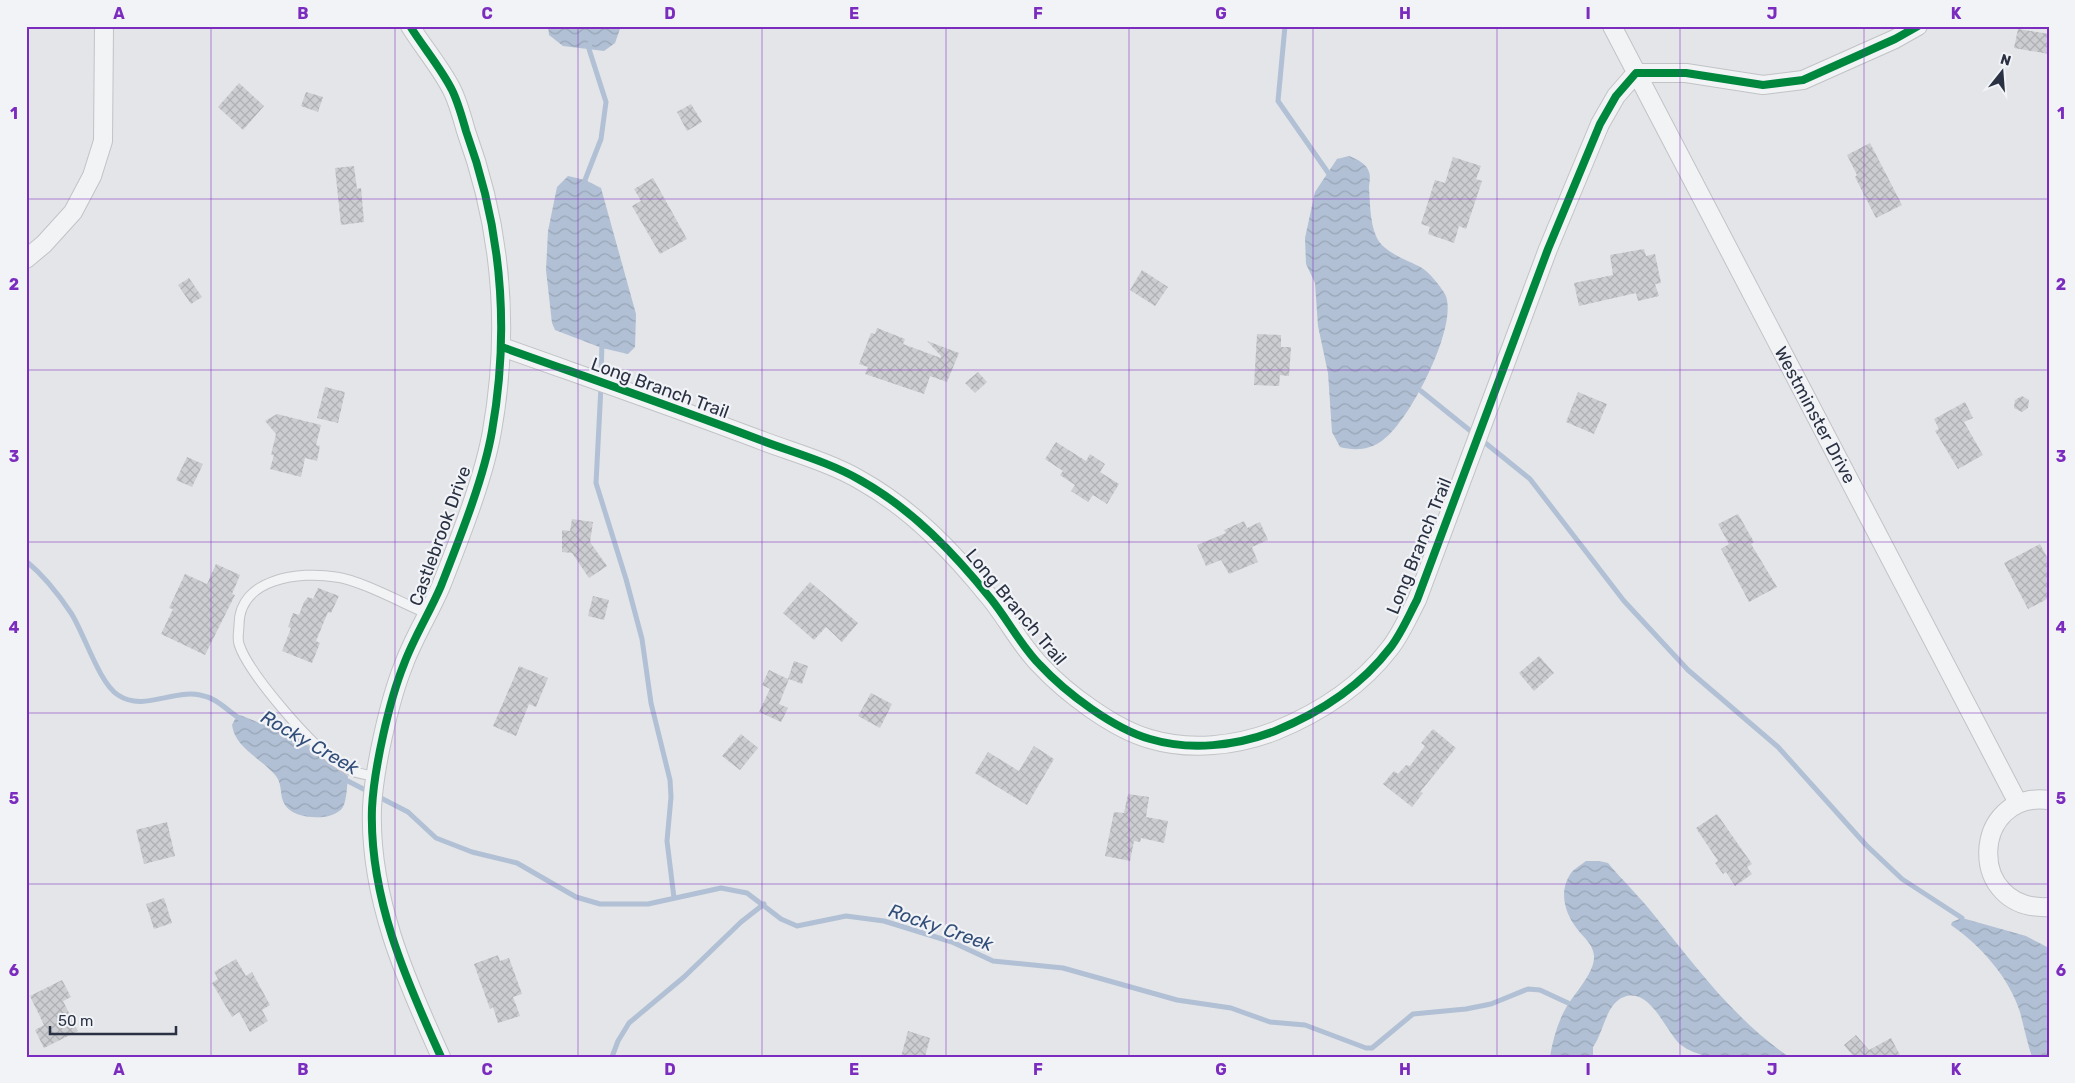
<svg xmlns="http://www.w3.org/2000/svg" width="2075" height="1083" font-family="Rubik,sans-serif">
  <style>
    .water { fill: url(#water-waves) }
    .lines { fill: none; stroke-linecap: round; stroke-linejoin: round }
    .stream { stroke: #b1c0d4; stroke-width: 5 }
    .building { fill: url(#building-cross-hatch) }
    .lane-casing { stroke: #c1c3c6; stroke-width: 11 }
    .street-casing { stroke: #c1c3c6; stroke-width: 20 }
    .lane { stroke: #f2f3f5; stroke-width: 9 }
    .street { stroke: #f2f3f5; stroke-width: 18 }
    .cycleway-casing { stroke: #f1f3f7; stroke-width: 11 }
    .cycleway { stroke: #00873e; stroke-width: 8 }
    .grid { fill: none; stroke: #7b2cbf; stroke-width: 1; stroke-opacity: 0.55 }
    .labels { text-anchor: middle; stroke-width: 4.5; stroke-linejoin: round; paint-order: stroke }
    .street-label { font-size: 18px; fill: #293142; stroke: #f1f3f7 }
    .water-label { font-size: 19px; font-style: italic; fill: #314d78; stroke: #f1f3f7 }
    .neatline { fill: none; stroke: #7b2cbf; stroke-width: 2 }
    .grid-label { font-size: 16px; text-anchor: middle; font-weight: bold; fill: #7b2cbf }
  </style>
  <defs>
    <pattern id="water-waves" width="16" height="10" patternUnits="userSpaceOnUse" patternTransform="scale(1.25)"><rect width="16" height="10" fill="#b1c0d4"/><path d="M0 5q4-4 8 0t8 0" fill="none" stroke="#98a5b7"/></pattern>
    <pattern id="building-cross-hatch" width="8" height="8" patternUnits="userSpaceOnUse" patternTransform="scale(1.25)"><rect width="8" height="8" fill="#cbcdd0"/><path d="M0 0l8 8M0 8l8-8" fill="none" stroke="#aeb0b4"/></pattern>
  </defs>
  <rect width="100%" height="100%" fill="#e3e5e8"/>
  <path class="water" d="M548,26H621L615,43L604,51L563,46L549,35Z
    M1349,156C1357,159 1367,164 1369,172C1371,177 1369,183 1369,188C1370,203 1370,222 1376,236C1383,253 1408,260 1422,268C1430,273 1440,286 1445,294C1460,324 1409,422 1383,440C1370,450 1355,451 1340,447L1332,432L1328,373L1318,326L1315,283L1306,264L1305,238L1315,192L1337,159Z
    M568,176L585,180L601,188L636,314L635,347L628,354L602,348L555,330L552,323L546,270L548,231L557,187Z
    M240,715L299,739L348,776C347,785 347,799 343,807C334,822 294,820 285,805C279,796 283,785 276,776C261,758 235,748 232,725L236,717Z
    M1586,861H1599L1608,863C1623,881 1640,897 1654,915C1697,968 1732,1017 1789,1057C1758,1057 1706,1065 1681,1045C1666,1033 1651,987 1624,997C1606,1003 1604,1032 1593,1047V1057H1550C1553,1038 1559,1018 1569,1003C1577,991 1595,971 1594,956C1593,944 1584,938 1578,930C1565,914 1558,892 1571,873C1574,869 1581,865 1586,861Z
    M1962,918L2026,936L2049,948V1057H2032C2027,1042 2024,1027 2020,1012C2009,977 1980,945 1951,925L1952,922Z"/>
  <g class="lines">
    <path class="stream" d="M1285,26L1278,101L1329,174
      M586,186L585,180L601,139L606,102L589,49L590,43
      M601,378L602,342
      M601,386L596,483L626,579L642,639L651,703L670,780L671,797L667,841L674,898
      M1421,391L1530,479L1624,601L1688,670L1778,747L1866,845L1902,879L1962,918
      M26,561C42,574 59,595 71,613C84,633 99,683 118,695C143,712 174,689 200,695C218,698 227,711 242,720
      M342,778L408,812L436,838L472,852L517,863L576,897L600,904H648L721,888L747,893L781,919L797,926L846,916L884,921L952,942L993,961L1063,968L1177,1000L1231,1008L1270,1022L1305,1025L1366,1048H1372L1413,1014L1466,1009L1491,1004L1528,989L1540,990L1568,1003
      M612,1057L618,1041L629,1023L684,977L741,922L764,904"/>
  </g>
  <path class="building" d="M2018,29L2049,34V54L2014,48Z
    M239,83L264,106L243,130L218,107Z
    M306,92L323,97L318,112L301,106Z
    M691,104L702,122L687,131L677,112Z
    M1870,143L1902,205L1876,218L1855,177L1857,175L1847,155Z
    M1453,157L1481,166L1476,179L1482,181L1466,229L1459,226L1454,243L1428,234L1430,227L1421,224L1435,180L1445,183Z
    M354,166L357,189L361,188L364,222L341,225L335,168Z
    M653,178L687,239L660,254L632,206L641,201L634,189Z
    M1644,249L1646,256L1655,254L1661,283L1655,284L1659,296L1638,301L1636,293L1579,306L1574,283L1613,275L1610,255Z
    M1142,270L1168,287L1155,306L1130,290Z
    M189,278L202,297L191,304L178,285Z
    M877,328L905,339L903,344L941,358V356L927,341L959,353L947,382L930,376L924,394L865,374L868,367L859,364L871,333L875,334Z
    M1257,334L1281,335V347H1291L1289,376L1280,375L1279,386L1254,385Z
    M978,372L987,382L975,393L965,383Z
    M325,387L345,392L338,423L317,418Z
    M1578,392L1607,404L1594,434L1566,422Z
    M2022,396L2029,400L2028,408L2022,412L2014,408L2015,400Z
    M1965,402L1973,418L1964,422L1983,455L1958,469L1935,431L1939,429L1934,419Z
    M277,414L321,425L316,445L320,446L317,461L305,458L301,477L270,469L274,455H271L276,434L265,421Z
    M1056,442L1086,461L1090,454L1105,464L1100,472L1119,484L1107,504L1093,495L1088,502L1071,491L1075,485L1060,475L1063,471L1045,459Z
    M187,457L203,464L192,487L176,480Z
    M1738,514L1754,542L1751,544L1777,587L1749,602L1721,549L1729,544L1718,524Z
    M572,519L593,522L590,542L607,566L589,578L572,553L562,552V530L570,531Z
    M1244,521L1247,528L1260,522L1268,540L1252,547L1258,562L1229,574L1221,560L1206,566L1197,545L1226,533L1224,530Z
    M2040,544L2049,561V598L2028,609L2004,563Z
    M216,564L240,575L232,594L235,595L205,655L161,634L173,609L169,608L185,574L207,584Z
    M810,582L858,623L842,642L826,627L814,640L783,613Z
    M318,588L339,596L331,613L328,612L316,641L320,643L312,663L282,651L291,628L288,627L293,613L299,615L304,602L308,597L313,599Z
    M593,596L609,600L604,620L588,616Z
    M1539,656L1554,673L1534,691L1519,673Z
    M794,661L808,666L802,684L789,679L779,704L788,708L781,722L759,712L770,689L762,685L769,670L788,679Z
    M519,666L548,678L536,707L529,704L516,736L493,726Z
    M871,693L892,704L880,728L858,716Z
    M1433,729L1456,748L1420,792L1423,793L1412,807L1383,784L1394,771L1398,774L1406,765L1410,766L1425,746L1421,743Z
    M741,734L758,748L740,770L722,756Z
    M1034,746L1054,759L1027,805L975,773L988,752L1019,771Z
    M1128,794L1149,797L1146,817L1168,821L1164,843L1141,838L1140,842L1134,841L1130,861L1105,856L1114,812L1124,813Z
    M1717,814L1752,864L1747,867L1752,874L1735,886L1726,872L1723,874L1715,863L1718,861L1696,828Z
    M167,822L175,856L144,864L136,830Z
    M164,898L172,923L154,929L146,904Z
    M498,955L500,961L509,958L522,994L513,997L520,1016L498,1023L493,1007L490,1009L474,964Z
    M236,959L246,976L252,972L270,1005L262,1010L268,1021L250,1032L239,1012L232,1017L212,983L218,979L214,972Z
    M62,980L71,997L63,1001L78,1031L44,1048L35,1030L44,1025L30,996Z
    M908,1031L930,1038L925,1057H901Z
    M1856,1035L1869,1050L1891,1038L1901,1057H1854L1844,1045Z"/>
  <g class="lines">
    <g class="lane-casing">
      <path id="lane" d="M376,776C364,775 351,772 340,765C314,749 248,673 239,644C237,638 239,631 239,625C239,578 300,571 336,577C360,580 404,604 428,614"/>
    </g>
    <g class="street-casing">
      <path id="street" d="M410,26C423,47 441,68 452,90C458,102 462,117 466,131C501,227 510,329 492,431C484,478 459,540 441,586C430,612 414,637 404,664C389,701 374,769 372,808C369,896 405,978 441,1057
        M1612,26L2018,803
        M26,259L44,244L73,212L92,176L103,141L104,26
        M502,347C589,378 676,408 763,441C795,453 831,463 860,480C912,509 954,553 991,599C1008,620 1021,646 1040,665C1066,693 1114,729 1150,739C1190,751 1236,746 1275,731C1319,713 1361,686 1390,648C1401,634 1409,615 1417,600L1548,249L1600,124L1616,96L1636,73H1686L1763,85L1803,80L1895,39L1918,26
        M2049,800C1971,790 1965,912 2049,907"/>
    </g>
    <use href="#lane" class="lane"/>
    <use href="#street" class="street"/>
    <g class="cycleway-casing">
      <path id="cycleway" d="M410,26C423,47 441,68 452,90C458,102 462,117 466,131C501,227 510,329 492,431C484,478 459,540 441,586C430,612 414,637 404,664C389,701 374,769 372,808C369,896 405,978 441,1057
        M502,347C589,378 676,408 763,441C795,453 831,463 860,480C912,509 954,553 991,599C1008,620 1021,646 1040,665C1066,693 1114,729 1150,739C1190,751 1236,746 1275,731C1319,713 1361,686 1390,648C1401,634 1409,615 1417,600L1548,249L1600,124L1616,96L1636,73H1686L1763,85L1803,80L1895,39L1918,26"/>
    </g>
    <use href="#cycleway" class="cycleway"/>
  </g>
  <path class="grid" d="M211,26V1057M395,26V1057M578,26V1057M762,26V1057M946,26V1057M1129,26V1057M1313,26V1057M1497,26V1057M1680,26V1057M1864,26V1057M26,199H2049M26,370H2049M26,542H2049M26,713H2049M26,884H2049"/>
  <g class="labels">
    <g class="street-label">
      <text transform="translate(660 388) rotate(20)" y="6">Long Branch Trail</text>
      <text transform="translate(1815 415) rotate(62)" y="6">Westminster Drive</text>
      <text transform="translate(440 536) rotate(-70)" y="6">Castlebrook Drive</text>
      <text transform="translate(1419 546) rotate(-68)" y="6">Long Branch Trail</text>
      <text transform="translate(1016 607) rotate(50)" y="6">Long Branch Trail</text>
    </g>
    <g class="water-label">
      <text transform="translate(310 742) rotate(30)" y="7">Rocky Creek</text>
      <text transform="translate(941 927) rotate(19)" y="7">Rocky Creek</text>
    </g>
  </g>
  <rect width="2075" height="1083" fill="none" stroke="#f1f3f7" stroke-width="55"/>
  <g transform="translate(2002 72) rotate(17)" stroke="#f1f3f7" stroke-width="4" paint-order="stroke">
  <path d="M0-4L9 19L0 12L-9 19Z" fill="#293142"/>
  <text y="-8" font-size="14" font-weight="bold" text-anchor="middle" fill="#293142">N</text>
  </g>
  <path d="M50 1026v8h126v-8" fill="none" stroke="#293142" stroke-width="2.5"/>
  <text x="58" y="1026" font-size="15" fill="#293142" stroke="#f1f3f7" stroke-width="4" paint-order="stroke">50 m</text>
  <rect x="28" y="28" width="2020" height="1028" class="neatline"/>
  <g class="grid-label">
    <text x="119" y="19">A</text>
    <text x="303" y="19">B</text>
    <text x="487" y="19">C</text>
    <text x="670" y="19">D</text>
    <text x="854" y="19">E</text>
    <text x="1038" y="19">F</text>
    <text x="1221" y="19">G</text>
    <text x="1405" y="19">H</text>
    <text x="1588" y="19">I</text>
    <text x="1772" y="19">J</text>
    <text x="1956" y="19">K</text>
    <text x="14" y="119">1</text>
    <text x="2061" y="119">1</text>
    <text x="14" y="290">2</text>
    <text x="2061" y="290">2</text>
    <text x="14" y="462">3</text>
    <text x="2061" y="462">3</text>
    <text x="14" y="633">4</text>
    <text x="2061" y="633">4</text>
    <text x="14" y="804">5</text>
    <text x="2061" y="804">5</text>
    <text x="14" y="976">6</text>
    <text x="2061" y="976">6</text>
    <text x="119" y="1075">A</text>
    <text x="303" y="1075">B</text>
    <text x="487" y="1075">C</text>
    <text x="670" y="1075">D</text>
    <text x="854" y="1075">E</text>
    <text x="1038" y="1075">F</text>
    <text x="1221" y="1075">G</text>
    <text x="1405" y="1075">H</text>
    <text x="1588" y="1075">I</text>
    <text x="1772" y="1075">J</text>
    <text x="1956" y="1075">K</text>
  </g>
</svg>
